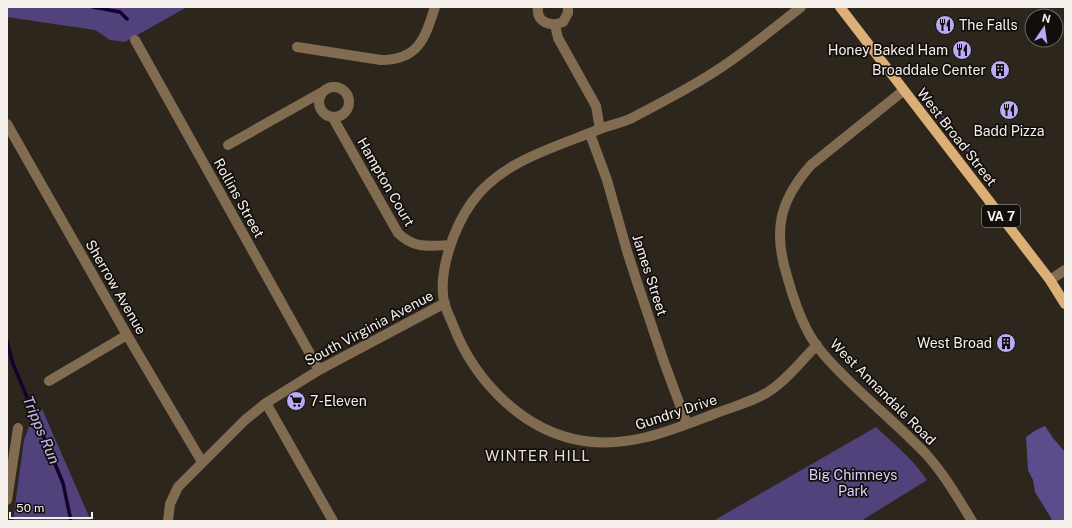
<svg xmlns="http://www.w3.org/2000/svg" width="1072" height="528" font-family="'Public Sans',sans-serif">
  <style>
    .green { fill: #51427c }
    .forest { fill: #5c4b8d }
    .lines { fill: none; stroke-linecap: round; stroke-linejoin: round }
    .stream { stroke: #13022e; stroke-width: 3.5 }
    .minor { stroke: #816b51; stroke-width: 10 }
    .major { stroke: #dcaf77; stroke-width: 10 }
    .labels { text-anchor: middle; stroke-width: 3.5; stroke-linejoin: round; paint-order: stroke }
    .shield { fill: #130f0c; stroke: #b1aca8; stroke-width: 1 }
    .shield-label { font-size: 13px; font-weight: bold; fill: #f5f0eb }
    .poi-label { font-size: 14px; fill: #f5f0eb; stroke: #130f0c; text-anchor: end }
    .street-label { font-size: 14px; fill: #f5f0eb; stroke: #130f0c }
    .park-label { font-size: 14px; fill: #dbd3fa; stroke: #130f0c }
    .water-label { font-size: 15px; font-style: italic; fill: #c6baf3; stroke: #130f0c }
    .neighbourhood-label { font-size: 15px; letter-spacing: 1px; fill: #e6ddd2; stroke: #130f0c }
  </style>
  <rect width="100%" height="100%" fill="#2d261d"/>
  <path class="green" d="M7,7H187L125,42L110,40L95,30L7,17Z
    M928,97L930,98L950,124L949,126L928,100Z
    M952,127L979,162V164H977L951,130Z
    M42,409L91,521H13L24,440L31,421Z
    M876,427C894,444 913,459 927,480L861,521H713Z"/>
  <path class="forest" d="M1045,426L1053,438L1065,452V521H1051V518L1035,492L1033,480L1028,470L1026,437L1036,430Z"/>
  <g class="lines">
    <path class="stream" d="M93,7L120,12L127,19
      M7,341L13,364L63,483L71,521"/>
    <path class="minor" d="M538,7C536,23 551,27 563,22L568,13V7
      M801,7C778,25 756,43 732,60C701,82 666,100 632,118C622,123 610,125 600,129C556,147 501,161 472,202C454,227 438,271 444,302C446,310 450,317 453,325C474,380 523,432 584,441C630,448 672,430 714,414C732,407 752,402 768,392C787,380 801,361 817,345
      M555,25L558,38L596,106L600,129
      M135,40L319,370
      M297,47L381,60C419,60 425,38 435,7
      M319 102a15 15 0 1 1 30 0a15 15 0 1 1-30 0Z
      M903,91L811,165C779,201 773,231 787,276C792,294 798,313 807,330C816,348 831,363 845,377C871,403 900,427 926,454C944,474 958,498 972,521
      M333,118L398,233C414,249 429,246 450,245
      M7,124L127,335L202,462
      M590,134L607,180L627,251L637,282L664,362L687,424
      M228,145L322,92
      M1050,280L1065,270
      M49,381L127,335
      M266,403L333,521
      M7,500L18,428
      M168,521L170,504L178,487L245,420L266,403L319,370L445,303"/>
    <path class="major" d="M840,7L1050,280L1065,304"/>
  </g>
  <defs>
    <g id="restaurant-disc" transform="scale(1)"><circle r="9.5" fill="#bbaaf6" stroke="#130f0c"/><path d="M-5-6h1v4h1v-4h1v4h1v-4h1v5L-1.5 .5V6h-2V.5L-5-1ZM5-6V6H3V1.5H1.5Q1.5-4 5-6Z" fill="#111"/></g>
    <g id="building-disc" transform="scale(1)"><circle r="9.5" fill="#bbaaf6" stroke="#130f0c"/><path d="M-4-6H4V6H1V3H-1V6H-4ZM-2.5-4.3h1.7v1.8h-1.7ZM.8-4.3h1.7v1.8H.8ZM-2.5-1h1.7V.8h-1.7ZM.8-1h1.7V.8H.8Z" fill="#111"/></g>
    <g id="supermarket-disc" transform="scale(1)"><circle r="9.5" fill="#bbaaf6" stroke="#130f0c"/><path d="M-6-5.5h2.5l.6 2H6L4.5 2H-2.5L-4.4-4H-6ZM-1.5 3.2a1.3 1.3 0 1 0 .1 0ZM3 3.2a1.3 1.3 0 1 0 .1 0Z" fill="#111"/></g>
  </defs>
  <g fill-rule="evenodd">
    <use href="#restaurant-disc" x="945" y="25"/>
    <use href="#restaurant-disc" x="962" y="50"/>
    <use href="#building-disc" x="1000" y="70"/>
    <use href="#restaurant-disc" x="1009" y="110"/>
    <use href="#building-disc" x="1006" y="343"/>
    <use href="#supermarket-disc" x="296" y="401"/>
  </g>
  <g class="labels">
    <rect class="shield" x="982" y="205" width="38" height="22" rx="3"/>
    <g class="shield-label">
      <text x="1001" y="221">VA 7</text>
    </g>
    <g class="poi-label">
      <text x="959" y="30" text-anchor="start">The Falls</text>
      <text x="948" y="55">Honey Baked Ham</text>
      <text x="986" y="75">Broaddale Center</text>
      <text x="1009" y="136" text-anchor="middle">Badd Pizza</text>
      <text x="992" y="348">West Broad</text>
      <text x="310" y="406" text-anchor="start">7-Eleven</text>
    </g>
    <g class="street-label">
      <text transform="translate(957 137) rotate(52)" y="5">West Broad Street</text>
      <text transform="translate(386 182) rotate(60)" y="5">Hampton Court</text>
      <text transform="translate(239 198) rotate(61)" y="5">Rollins Street</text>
      <text transform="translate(650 275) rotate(72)" y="5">James Street</text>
      <text transform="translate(116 287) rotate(60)" y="5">Sherrow Avenue</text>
      <text transform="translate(369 328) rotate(-28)" y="5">South Virginia Avenue</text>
      <text transform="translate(883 392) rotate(45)" y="5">West Annandale Road</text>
      <text transform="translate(676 412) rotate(-18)" y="5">Gundry Drive</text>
    </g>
    <g class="park-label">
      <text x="853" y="480">Big Chimneys<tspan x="853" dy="16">Park</tspan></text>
    </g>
    <g class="water-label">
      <text transform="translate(41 430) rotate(67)" y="5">Tripps Run</text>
    </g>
    <g class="neighbourhood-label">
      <text x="538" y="461">WINTER HILL</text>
    </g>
  </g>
  <rect width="1072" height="528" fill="none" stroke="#f5f0eb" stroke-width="16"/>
  <g transform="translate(1044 28) rotate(13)"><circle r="19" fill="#130f0c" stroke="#6d6965"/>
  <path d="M0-3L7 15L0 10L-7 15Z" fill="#bbaaf6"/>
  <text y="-6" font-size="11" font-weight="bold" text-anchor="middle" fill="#f5f0eb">N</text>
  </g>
  <path d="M10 512v6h82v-6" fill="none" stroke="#f5f0eb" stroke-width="2"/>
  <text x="16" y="512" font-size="12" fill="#f5f0eb" stroke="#130f0c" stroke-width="3" paint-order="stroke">50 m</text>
</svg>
